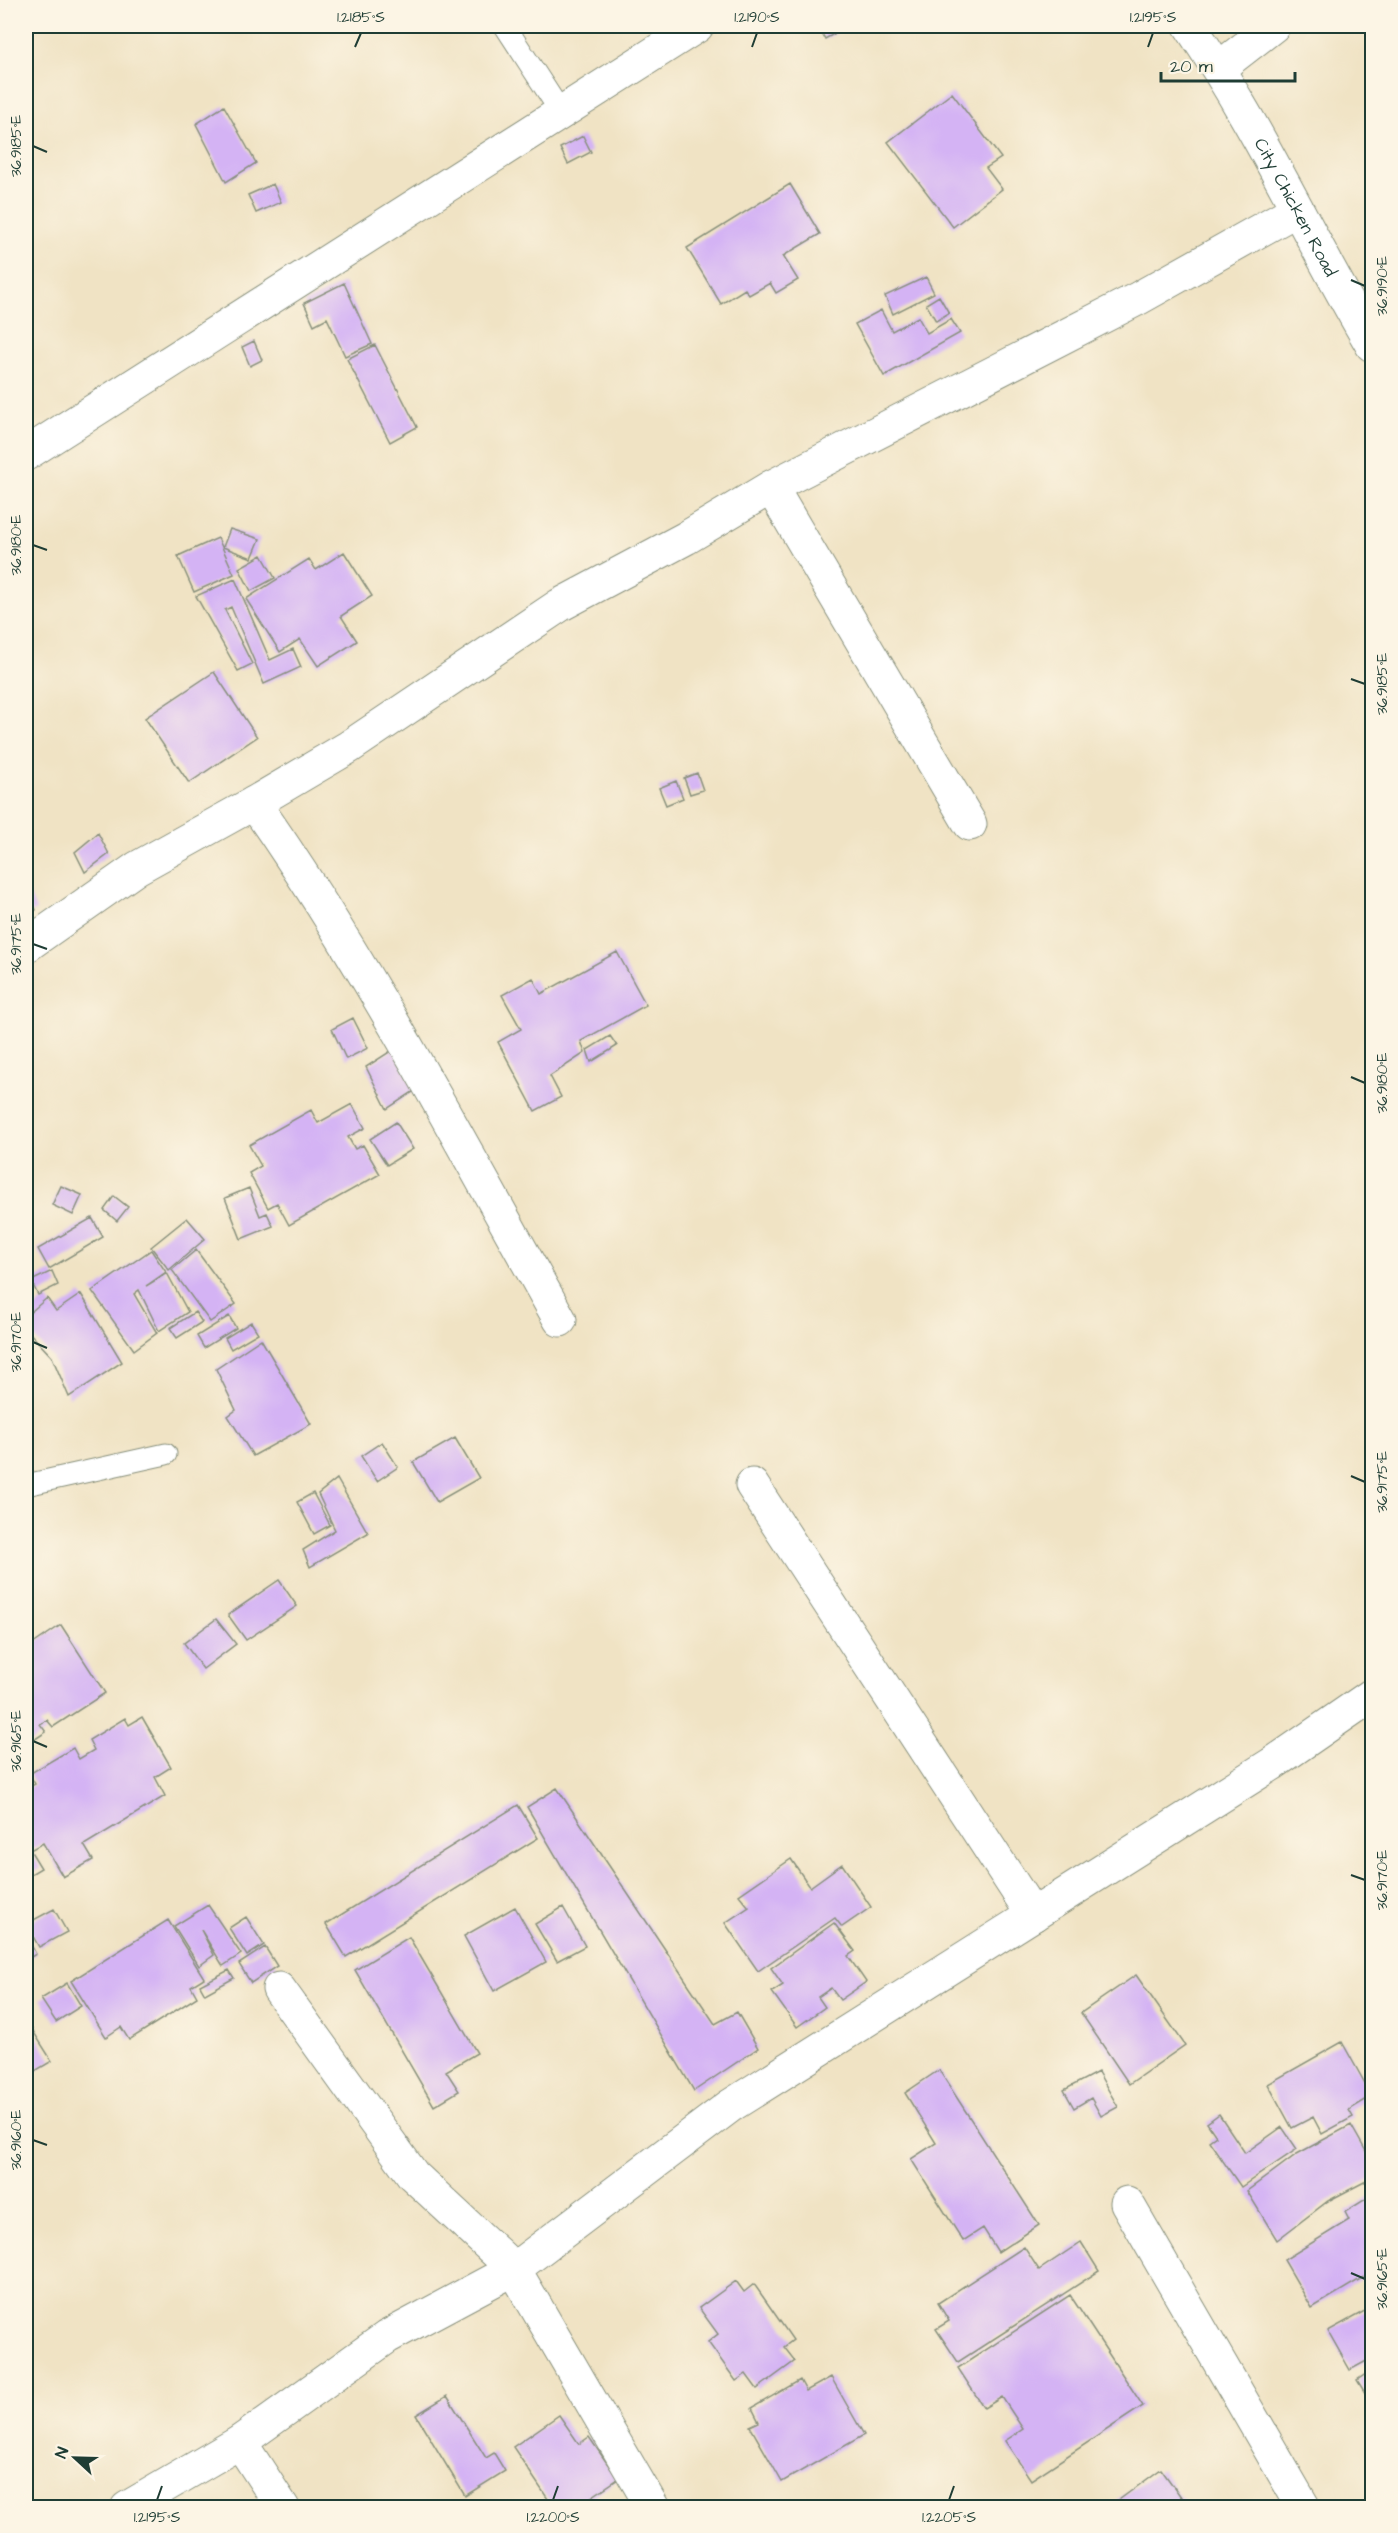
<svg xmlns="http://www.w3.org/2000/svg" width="1398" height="2533" font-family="'Architects Daughter',sans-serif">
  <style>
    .building { fill: #d4b3f4 }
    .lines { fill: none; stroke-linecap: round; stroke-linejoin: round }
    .lane-casing { stroke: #88907c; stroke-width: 23 }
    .street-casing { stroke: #88907c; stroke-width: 35 }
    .lane { stroke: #fff; stroke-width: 21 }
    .street { stroke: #fff; stroke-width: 33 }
    .ticks { fill: none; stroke: #1f3d34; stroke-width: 2 }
    .labels { text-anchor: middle; stroke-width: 6; stroke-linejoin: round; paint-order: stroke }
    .street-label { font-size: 18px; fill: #1f3d34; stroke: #fcf5e5 }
    .neatline { fill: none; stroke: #1f3d34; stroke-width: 2 }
    .ticks-label { font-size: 15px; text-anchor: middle; fill: #1f3d34 }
  </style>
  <rect width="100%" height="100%" fill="#fcf5e5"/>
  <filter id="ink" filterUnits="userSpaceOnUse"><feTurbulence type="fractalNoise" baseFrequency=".0167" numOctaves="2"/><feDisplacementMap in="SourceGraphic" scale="12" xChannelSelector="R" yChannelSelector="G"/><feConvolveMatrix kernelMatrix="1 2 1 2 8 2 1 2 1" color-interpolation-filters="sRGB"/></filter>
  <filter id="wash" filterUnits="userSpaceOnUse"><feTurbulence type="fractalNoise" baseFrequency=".008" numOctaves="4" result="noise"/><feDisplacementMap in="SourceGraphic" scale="24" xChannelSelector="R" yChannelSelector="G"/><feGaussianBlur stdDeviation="1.35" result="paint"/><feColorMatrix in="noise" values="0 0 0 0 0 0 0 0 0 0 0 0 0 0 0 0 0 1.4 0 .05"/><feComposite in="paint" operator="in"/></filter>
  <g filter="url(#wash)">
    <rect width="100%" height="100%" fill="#f0e3c4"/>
    <g id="blocks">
      <path class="building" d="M817,26H848L825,39Z
        M952,93L1001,158L986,168L1002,189L953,227L888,142Z
        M224,106L256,163L226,182L196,124Z
        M583,136L591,152L568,164L560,148Z
        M273,184L281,202L256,213L248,195Z
        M790,184L820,234L783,256L798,280L776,293L770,283L749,295L745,289L721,304L687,248Z
        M926,277L934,293L893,314L885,296Z
        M344,283L372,344L345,356L327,318L314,325L304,303Z
        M939,296L949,313L936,321L926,304Z
        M881,310L892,331L918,317L927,333L951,319L960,333L884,376L855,324Z
        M254,341L262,360L250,366L242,347Z
        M375,345L417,427L390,442L347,359Z
        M230,529L260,539L252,558L223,547Z
        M218,538L234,574L194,592L178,556Z
        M344,552L372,596L341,616L357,641L318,666L300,639L280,652L246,599L309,559L316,570Z
        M262,555L275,578L251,591L239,568Z
        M235,579L270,660L293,649L301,667L264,684L231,607L225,610L252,664L238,671L196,596Z
        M214,672L257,737L189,783L145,718Z
        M697,773L703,790L690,794L684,778Z
        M676,781L683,798L666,805L659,788Z
        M98,833L109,854L85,872L75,852Z
        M26,887L36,910L26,915Z
        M617,952L646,1005L581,1041L585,1053L550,1076L561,1097L535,1111L498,1042L521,1029L502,995L533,978L541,994Z
        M353,1018L368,1048L346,1059L332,1029Z
        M610,1036L617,1046L591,1062L587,1050Z
        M397,1047L416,1090L387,1109L366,1067Z
        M352,1104L365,1128L348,1137L355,1149L363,1145L380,1174L289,1225L277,1203L268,1208L249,1173L261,1166L249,1145L311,1110L318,1123Z
        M396,1122L413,1149L387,1165L370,1139Z
        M61,1186L82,1195L73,1215L52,1205Z
        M249,1188L260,1216L267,1213L273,1226L241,1239L225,1198Z
        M114,1196L128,1207L117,1221L104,1210Z
        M92,1218L103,1237L49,1269L38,1249Z
        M187,1218L205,1239L169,1270L151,1247Z
        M151,1250L166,1272L146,1286L167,1273L188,1312L159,1331L139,1290L134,1294L157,1333L134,1350L92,1291Z
        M196,1250L236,1304L210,1322L172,1270Z
        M52,1271L58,1285L38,1295L31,1281Z
        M81,1294L122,1362L69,1397L52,1357L26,1329V1316L47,1298L56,1311Z
        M195,1312L202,1322L177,1338L170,1328Z
        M229,1316L236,1328L204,1348L197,1336Z
        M251,1322L258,1333L231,1349L225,1338Z
        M261,1339L311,1424L253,1456L228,1416L236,1410L216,1369Z
        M455,1438L479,1478L437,1502L413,1462Z
        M382,1442L398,1467L377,1481L361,1456Z
        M337,1479L368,1533L310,1567L303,1550L335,1530L318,1494Z
        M313,1493L330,1525L314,1534L297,1502Z
        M279,1580L297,1606L246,1640L228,1615Z
        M216,1619L236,1644L203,1669L184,1643Z
        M61,1625L105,1693L53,1727L47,1720L40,1724L46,1732L26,1745V1640L29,1638L33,1644Z
        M142,1717L171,1767L155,1777L165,1796L84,1845L93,1860L63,1877L43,1843L30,1850L41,1868L26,1877V1789L35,1784L29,1774L73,1748L79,1759L94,1750L89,1740L125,1718L129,1725Z
        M557,1788L715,2024L737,2012L758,2048L694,2091L527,1807Z
        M518,1805L538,1838L346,1957L326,1924Z
        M791,1859L810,1887L842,1864L871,1907L842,1927L835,1918L758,1971L725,1923L749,1907L739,1895Z
        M208,1905L241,1954L223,1966L201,1930L214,1955L199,1966L174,1926Z
        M515,1907L546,1962L494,1991L464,1936Z
        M563,1907L585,1946L557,1961L535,1924Z
        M54,1909L67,1932L39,1947L26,1924Z
        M246,1917L264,1945L247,1956L229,1928Z
        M168,1920L204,1978L191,1986L197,1997L129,2040L121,2027L106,2037L71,1981Z
        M834,1923L855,1951L848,1956L866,1982L840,2000L831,1988L818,1997L825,2007L797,2027L772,1992L783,1985L771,1968Z
        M26,1936L36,1954L26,1960Z
        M409,1937L477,2053L446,2071L459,2091L434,2106L355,1970Z
        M265,1947L277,1966L251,1983L239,1964Z
        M229,1970L234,1978L205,1994L200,1985Z
        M1136,1975L1185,2045L1129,2084L1081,2013Z
        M67,1983L81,2006L56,2022L41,1999Z
        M26,2020L52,2061L30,2074L26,2067Z
        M1342,2042L1372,2096L1349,2110L1353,2117L1322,2134L1313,2117L1292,2128L1268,2084Z
        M939,2070L1039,2225L998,2252L983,2228L963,2241L911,2159L936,2143L905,2093Z
        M1098,2072L1118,2107L1101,2116L1091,2098L1074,2108L1064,2090Z
        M1219,2114L1245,2153L1282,2127L1297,2149L1241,2187L1209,2141L1216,2136L1207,2123Z
        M1351,2125L1372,2162V2178L1328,2201L1277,2240L1247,2191L1297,2154Z
        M1372,2195V2272L1312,2308L1284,2260L1349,2220L1345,2212Z
        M1081,2242L1099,2271L958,2362L936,2329L949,2321L938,2303L1024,2247L1039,2270Z
        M736,2281L744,2292L754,2284L793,2340L784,2347L795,2361L757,2389L746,2374L736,2381L708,2342L718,2334L699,2308Z
        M1070,2295L1143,2406L1031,2480L1005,2441L1023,2429L1002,2397L984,2408L958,2368Z
        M1372,2307V2358L1350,2370L1328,2331Z
        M1372,2370V2404L1357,2380Z
        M831,2377L864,2435L782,2482L750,2426L759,2422L752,2408L800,2380L806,2391Z
        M447,2396L486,2458L494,2453L505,2471L465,2496L416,2415Z
        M559,2415L579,2444L589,2437L618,2479L575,2508H554L513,2447Z
        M1161,2469L1189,2508H1108Z"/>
    </g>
  </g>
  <g filter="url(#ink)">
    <use href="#blocks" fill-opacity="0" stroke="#88907c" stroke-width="1.5"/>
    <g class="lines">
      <g class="lane-casing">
        <path id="lane" d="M505,26L562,114
          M26,1485L166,1454"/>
      </g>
      <g class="street-casing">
        <g id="street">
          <path id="s1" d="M1190,26C1259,127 1310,240 1372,345"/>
          <path d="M1219,68L1273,26"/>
          <path d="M26,454L697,26"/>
          <path d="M771,487L970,824"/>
          <path d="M254,803C369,967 462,1146 560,1320"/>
          <path d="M26,946L137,868L254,803L349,747L560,605L686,538L771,487L1139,298L1296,210"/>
          <path d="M752,1485L1033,1915"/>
          <path d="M279,1989L413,2175L514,2269L653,2508"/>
          <path d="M1127,2203L1304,2508"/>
          <path d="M240,2442L283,2508"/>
          <path d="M127,2508L240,2442L387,2337L514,2269L730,2106L1272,1764L1372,1695"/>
        </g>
      </g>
      <use href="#lane" class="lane"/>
      <use href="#street" class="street"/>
    </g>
  </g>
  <path class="ticks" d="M355,47L361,33M752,47L757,33M1148,47L1153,33M33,146L47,152M1351,280L1365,286M33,545L47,550M1351,679L1365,684M33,944L47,949M1351,1077L1365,1083M33,1342L47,1348M1351,1476L1365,1482M33,1741L47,1747M1351,1875L1365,1880M33,2140L47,2145M1351,2273L1365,2279M157,2500L162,2486M553,2500L558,2486M949,2500L954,2486"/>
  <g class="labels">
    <g class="street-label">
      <text dy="6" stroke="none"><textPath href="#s1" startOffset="210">City Chicken Road</textPath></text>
    </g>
  </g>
  <rect width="1398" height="2533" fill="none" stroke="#fcf5e5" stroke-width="66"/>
  <g transform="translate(75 2458) rotate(292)" stroke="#fcf5e5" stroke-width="4.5" paint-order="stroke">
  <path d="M0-4.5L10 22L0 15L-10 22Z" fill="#1f3d34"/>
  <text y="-9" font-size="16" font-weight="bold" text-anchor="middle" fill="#1f3d34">N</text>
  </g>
  <path d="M1161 72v9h134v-9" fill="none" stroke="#1f3d34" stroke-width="3"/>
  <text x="1170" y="72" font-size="18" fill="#1f3d34" stroke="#fcf5e5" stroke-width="4.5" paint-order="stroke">20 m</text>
  <rect x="33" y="33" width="1332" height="2467" class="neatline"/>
  <g class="ticks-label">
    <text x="361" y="22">1.2185°S</text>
    <text x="757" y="22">1.2190°S</text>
    <text x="1153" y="22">1.2195°S</text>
    <text transform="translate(16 146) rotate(-90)" y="5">36.9185°E</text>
    <text transform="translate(1382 286) rotate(-90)" y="5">36.9190°E</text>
    <text transform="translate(16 545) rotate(-90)" y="5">36.9180°E</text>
    <text transform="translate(1382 684) rotate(-90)" y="5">36.9185°E</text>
    <text transform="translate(16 944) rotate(-90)" y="5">36.9175°E</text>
    <text transform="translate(1382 1083) rotate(-90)" y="5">36.9180°E</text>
    <text transform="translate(16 1342) rotate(-90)" y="5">36.9170°E</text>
    <text transform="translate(1382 1482) rotate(-90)" y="5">36.9175°E</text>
    <text transform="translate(16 1741) rotate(-90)" y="5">36.9165°E</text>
    <text transform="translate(1382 1880) rotate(-90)" y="5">36.9170°E</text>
    <text transform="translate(16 2140) rotate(-90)" y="5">36.9160°E</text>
    <text transform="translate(1382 2279) rotate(-90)" y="5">36.9165°E</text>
    <text x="157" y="2522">1.2195°S</text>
    <text x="553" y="2522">1.2200°S</text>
    <text x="949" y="2522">1.2205°S</text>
  </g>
</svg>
